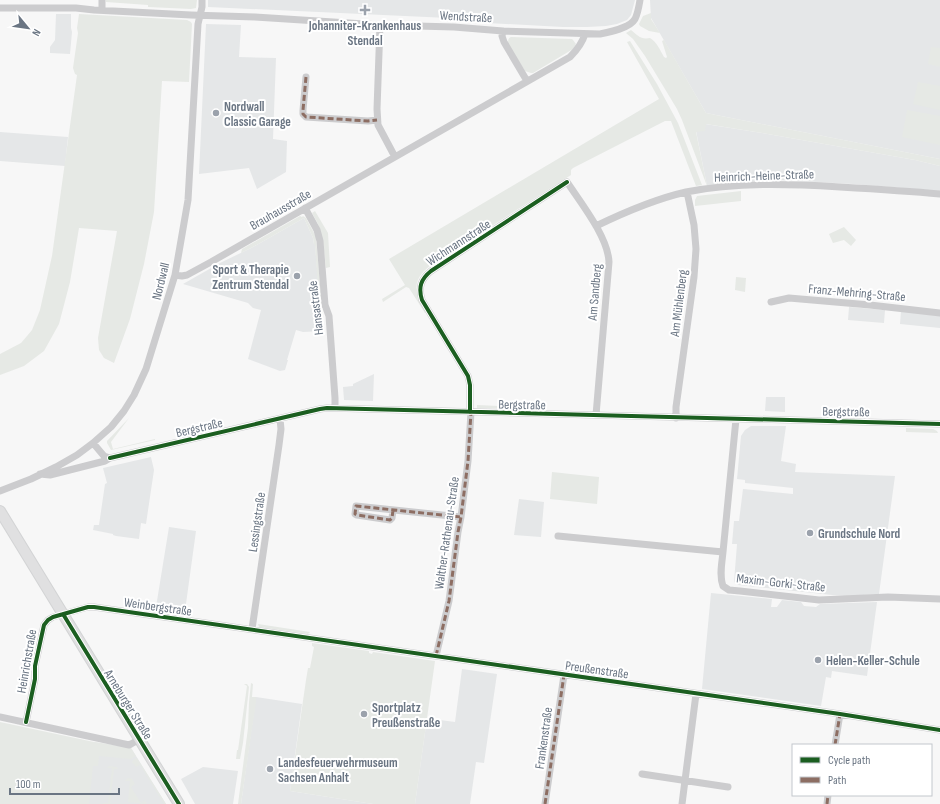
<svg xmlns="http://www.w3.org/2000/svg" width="940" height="804" font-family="'Sofia Sans Condensed',sans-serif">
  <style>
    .built { fill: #e5e7e8 }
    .green { fill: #e6e9e5 }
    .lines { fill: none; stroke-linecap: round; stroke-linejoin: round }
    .secondary-casing { stroke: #d3d4d5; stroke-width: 12 }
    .minor { stroke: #ccccce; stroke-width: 7 }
    .secondary { stroke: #e0e0e1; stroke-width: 10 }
    .quiet { stroke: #8d6e63; stroke-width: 3; stroke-dasharray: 6 3; stroke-linecap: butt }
    .cycleway-casing { stroke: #fff; stroke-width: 6 }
    .cycleway { stroke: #1b5e20; stroke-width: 4 }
    .poi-dot { fill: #9ba2ac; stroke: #fff; stroke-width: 1.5 }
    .labels { text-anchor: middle; stroke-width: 4; stroke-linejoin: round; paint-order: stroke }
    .street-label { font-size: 13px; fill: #6a7583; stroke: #fff }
    .poi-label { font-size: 13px; font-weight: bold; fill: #6a7583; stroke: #fff; text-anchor: start }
  </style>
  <rect width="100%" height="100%" fill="#f7f7f7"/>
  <path class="built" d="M208,0H635L631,15L627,20L617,24L606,26L587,27H563L469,22L463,19L461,14L449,13L448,18L208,7Z
    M650,0H940V159L706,113L651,18Z
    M56,14H71V28L72,32L70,54L50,53V47L55,40Z
    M206,24L241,25L239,57L276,58L273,139L287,141L286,172L257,189L249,168L199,174Z
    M705,124L762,133L915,160L940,166V191L853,184L778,180L757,181L707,186L696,131H704Z
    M0,132L68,137L65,166L0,161Z
    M304,218L313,238L314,244H315L322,331L303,332L296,330L287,360H288L285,370L280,371L248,359L261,310L253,308L248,303L183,284L220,263L253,247Z
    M849,307L885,310L884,323L848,320Z
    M901,311L940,316V328L900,324Z
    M374,374L373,401L344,400L343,387L353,386V384Z
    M766,397H785V412L765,411Z
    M751,426H786L781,461L796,464L795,472L895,476L879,594L847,596L832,595L738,585L734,582L737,544H732L734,521H739L743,489L793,494V488L745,483V480L737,479L741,436L745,430Z
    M151,457L154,470L146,524L141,523L139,539L116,536L113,535V534L93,530L94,525H99L105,484L107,483L103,468Z
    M519,499L544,502L541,537L514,535Z
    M169,527L196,531L185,611L156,607Z
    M711,593L772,599L771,607H777L782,600L801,602L804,606L816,607L820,604L877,602L867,676L832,671L831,678L826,677L821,706L702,689Z
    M462,669L497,674L484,763L476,762L470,804H415L426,725H430L440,720L455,722Z
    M256,697L302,704L290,791L373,804H241Z
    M94,742L131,748L166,804H88Z
    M203,767L238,771L233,804H195L181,779Z"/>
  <path class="green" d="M106,0H197L196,8L191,9L148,7V5L106,2Z
    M651,13V19L660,33L649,31L640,26L639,24L643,16Z
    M79,14L187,20L191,22L192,24L189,82L162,81L154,212L144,264L130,319L114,363L104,358L99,350L98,338L117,231L79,228L70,282L59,324L44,351L24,366L0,375V354L21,343L27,336L32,330L40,310L52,256L77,75L75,74L73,68L78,33L77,28Z
    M631,30C637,35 641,40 650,38C657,42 660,50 664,57L666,58L667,57L662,41L664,40L706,113L940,159V166L915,160L762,133L706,124L705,131L696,132L707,186L682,120L677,109L645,56L633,39L626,33Z
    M511,37L572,39L573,40L576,44L573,49L533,73H531L525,71L508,44C508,40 508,38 511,37Z
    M630,41L657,84L678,123L702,185L696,186L671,121H665L573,168L571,170V175L431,265C411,280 414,293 426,312L425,313L409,288L406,287L383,302L382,299L405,285L389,259L659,99L627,42Z
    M931,47L940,48V67L928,64Z
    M918,82L940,86V110L913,104Z
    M907,110L940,116V145L902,137Z
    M741,191V201L695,206V200L697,196Z
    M315,211L328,233L330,267L326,268L323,242L318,224L312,213Z
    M300,216L302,217L303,216L306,218C309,224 313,230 316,237L323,321H321L320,305H319L315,245L314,244L313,238L304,218L253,247L241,253L242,249Z
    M844,227L856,240L851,246L844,240L833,243L829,234Z
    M736,277L746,278L745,292L735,290Z
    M477,405L522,407V409L477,408Z
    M129,418L111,442L113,449L155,439V440L111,450L107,443V441Z
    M906,428L933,429L937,431L938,433L906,432Z
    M552,472L599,477L597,504L550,499Z
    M258,624L310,632L308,634L259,627Z
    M312,643L369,651V653L372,654L373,652L435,661L415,804H373L290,791L306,680L308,668H310L314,647L312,646Z
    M251,683L253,684L252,697H256V702L241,804H238L248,728L249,702Z
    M244,684H247L249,687L243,743L240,759H236L237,750H238L247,686Z
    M0,722L94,742L131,748L136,756L131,759L99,756L98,766H93L89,804H0Z
    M137,758L166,804H164L140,765L136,767L132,762L133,760Z
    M109,766L117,767L118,769H114L110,804H103V803H108L112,768H107Z
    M128,778L132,779L135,784L131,787L141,803L145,800L147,804L128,802L130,781H125Z"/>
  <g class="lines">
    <g class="secondary-casing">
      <path id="secondary" d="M0,511L179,804"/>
    </g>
    <path class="minor" d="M0,8H76L94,10L191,15L255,17L380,25L454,27L503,31L600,34C610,32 630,28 635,19C638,13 639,6 640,0
      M102,10V0
      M380,25L377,109L378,125L395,157
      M503,31L502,36L504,42L527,81
      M306,77L303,110V114L306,117L368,121L377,120
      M305,208L317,230L320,241L325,305L329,316L335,398V408
      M596,226C625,212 655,199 686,192C736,182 790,184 840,187C874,189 907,191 940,194
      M175,275L182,276L187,275L211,262L570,57C577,50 582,44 585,34
      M771,302L789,298L870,305L940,313
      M470,412V385L468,376L422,300C418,287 421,279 431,271L567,182C581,203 608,237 609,262L596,415
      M676,418V407L694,277L696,249L694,225L687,192
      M93,443L104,456L110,458
      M40,474L50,475L105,461L110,458L320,409L327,408L940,424
      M0,491L31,479L56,467L77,455L93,443L111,427L124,411L134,395L146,369L175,275L188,200L198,24L202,7V0
      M393,510L392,518L390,520L357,515L355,514L356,506L461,517
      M558,536L723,552C722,563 719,575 723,586L729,590L740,591L819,600L888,597L940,599
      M723,552L736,419
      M252,629L279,445L281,429L280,419
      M436,656L449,601L458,532L461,517L468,461L471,412
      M0,717L129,745L131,744L140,739
      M26,722L35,679V666L44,625L48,620L53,617L88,607H94L840,714L940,730
      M835,745L840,714
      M642,774L728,787
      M545,804L564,675
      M682,804L696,694
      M827,804L828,795"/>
    <use href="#secondary" class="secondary"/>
    <path class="quiet" d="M306,77L303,110V114L306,117L368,121L377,120
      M393,510L392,518L390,520L357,515L355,514L356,506L461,517
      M436,656L449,601L458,532L461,517L468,461L471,412
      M835,745L840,714
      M545,804L564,675
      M827,804L828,795"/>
    <g class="cycleway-casing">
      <path id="cycleway" d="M470,412V385L468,376L422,300C418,287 421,279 431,271L567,182
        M110,458L320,409L327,408L940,424
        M63,614L179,804
        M26,722L35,679V666L44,625L48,620L53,617L88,607H94L840,714L940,730"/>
    </g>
    <use href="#cycleway" class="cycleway"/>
  </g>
  <g class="poi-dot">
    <path d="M363 4h4v4h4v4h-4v4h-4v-4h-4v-4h4z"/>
    <circle cx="216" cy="113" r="4"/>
    <circle cx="297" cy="276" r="4"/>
    <circle cx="810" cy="533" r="4"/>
    <circle cx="818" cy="660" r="4"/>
    <circle cx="364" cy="714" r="4"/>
    <circle cx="270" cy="769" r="4"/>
  </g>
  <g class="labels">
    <g class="street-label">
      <text transform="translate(466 16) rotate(3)" y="5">Wendstraße</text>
      <text transform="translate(764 175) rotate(-2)" y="5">Heinrich-Heine-Straße</text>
      <text transform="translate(280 209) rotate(-30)" y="5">Brauhausstraße</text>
      <text transform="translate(458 242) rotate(-33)" y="5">Wichmannstraße</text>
      <text transform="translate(160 281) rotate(-76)" y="5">Nordwall</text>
      <text transform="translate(594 292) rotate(-85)" y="5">Am Sandberg</text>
      <text transform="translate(857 292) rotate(5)" y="5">Franz-Mehring-Straße</text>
      <text transform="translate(678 303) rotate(-83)" y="5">Am Mühlenberg</text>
      <text transform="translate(315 308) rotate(-97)" y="5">Hansastraße</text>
      <text transform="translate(522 404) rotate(1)" y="5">Bergstraße</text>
      <text transform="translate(846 411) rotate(1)" y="5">Bergstraße</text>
      <text transform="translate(199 427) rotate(-13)" y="5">Bergstraße</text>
      <text transform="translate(256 522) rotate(-82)" y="5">Lessingstraße</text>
      <text transform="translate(446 533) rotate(-82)" y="5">Walther-Rathenau-Straße</text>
      <text transform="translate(781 582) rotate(6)" y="5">Maxim-Gorki-Straße</text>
      <text transform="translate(158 606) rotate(8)" y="5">Weinbergstraße</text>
      <text transform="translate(26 661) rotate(-80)" y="5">Heinrichstraße</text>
      <text transform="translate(597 669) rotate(8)" y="5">Preußenstraße</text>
      <text transform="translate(129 704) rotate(58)" y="5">Arneburger Straße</text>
      <text transform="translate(543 738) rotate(-82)" y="5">Frankenstraße</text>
    </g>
    <g class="poi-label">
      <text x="365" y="30" text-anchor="middle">Johanniter-Krankenhaus<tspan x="365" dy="15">Stendal</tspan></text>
      <text x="224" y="111">Nordwall<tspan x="224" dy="15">Classic Garage</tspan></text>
      <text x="289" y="274" text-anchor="end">Sport &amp; Therapie<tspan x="289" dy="15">Zentrum Stendal</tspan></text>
      <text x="818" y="538">Grundschule Nord</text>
      <text x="826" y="665">Helen-Keller-Schule</text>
      <text x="372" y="712">Sportplatz<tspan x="372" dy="15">Preußenstraße</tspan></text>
      <text x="278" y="767">Landesfeuerwehrmuseum<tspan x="278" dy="15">Sachsen Anhalt</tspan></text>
    </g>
  </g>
  <rect x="792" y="744" width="140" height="52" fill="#ffffff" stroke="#c3c8cd"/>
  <rect x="800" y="757" width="20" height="6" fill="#1b5e20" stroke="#c3c8cd"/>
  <text x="828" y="764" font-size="12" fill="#6a7583">Cycle path</text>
  <rect x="800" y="777" width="20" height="6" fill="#8d6e63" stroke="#c3c8cd"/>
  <text x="828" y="784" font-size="12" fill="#6a7583">Path</text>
  <g transform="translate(28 28) rotate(119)" stroke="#ffffff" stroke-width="3" paint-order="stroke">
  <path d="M0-3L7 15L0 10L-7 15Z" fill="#6a7583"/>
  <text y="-6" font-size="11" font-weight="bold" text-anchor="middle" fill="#6a7583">N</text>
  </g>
  <path d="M10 788v6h109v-6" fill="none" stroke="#6a7583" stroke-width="2"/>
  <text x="16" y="788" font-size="12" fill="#6a7583" stroke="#ffffff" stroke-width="3" paint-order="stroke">100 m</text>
</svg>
